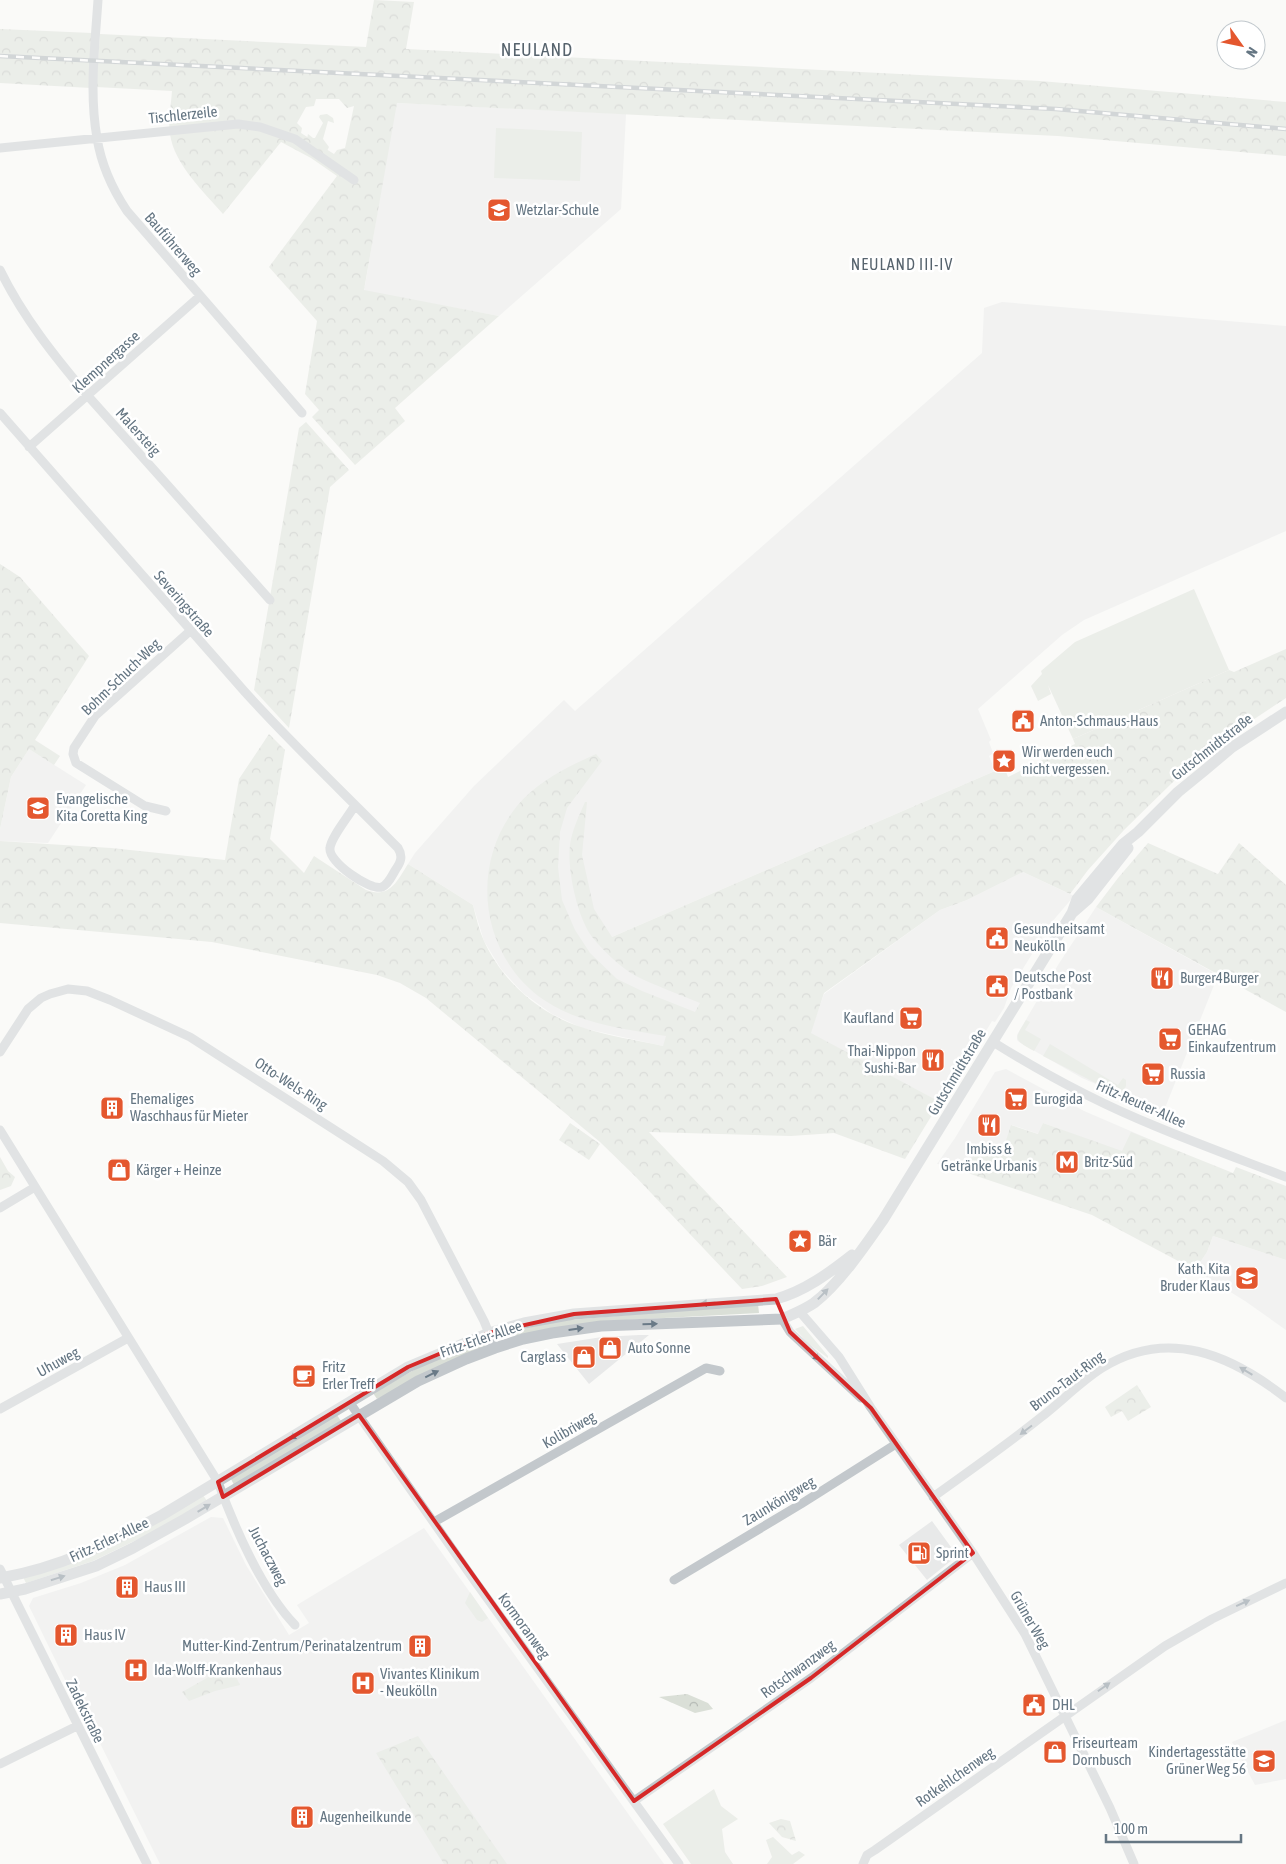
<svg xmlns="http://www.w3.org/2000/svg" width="1286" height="1864" font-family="'Asap Condensed',sans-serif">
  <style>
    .built { fill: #e8e9e9 }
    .green { fill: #dadfd7 }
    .forest { fill: url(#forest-crowns); fill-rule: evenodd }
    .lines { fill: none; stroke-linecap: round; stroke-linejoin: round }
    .minor { stroke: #c3c8cc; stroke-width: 9 }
    .tertiary { stroke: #c3c8cc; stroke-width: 11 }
    .rail-casing { stroke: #a2aab0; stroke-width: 4.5 }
    .rail { stroke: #fff; stroke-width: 2.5; stroke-dasharray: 8; stroke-linecap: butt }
    .oneway { fill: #6a7a87 }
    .marked { fill: none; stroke: #d62828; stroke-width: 4; stroke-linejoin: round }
    .labels { text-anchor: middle; stroke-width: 5; stroke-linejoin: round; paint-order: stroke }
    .street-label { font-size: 15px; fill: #657683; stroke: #fff }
    .poi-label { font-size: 15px; fill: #657683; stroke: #fff; text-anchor: start }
    .neighbourhood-label { font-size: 16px; letter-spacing: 1px; fill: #57646e; stroke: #fff }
    .quarter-label { font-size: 18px; letter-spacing: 1px; fill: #57646e; stroke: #fff }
  </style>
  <defs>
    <pattern id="forest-crowns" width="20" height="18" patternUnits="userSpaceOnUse" patternTransform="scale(1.25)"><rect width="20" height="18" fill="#dadfd7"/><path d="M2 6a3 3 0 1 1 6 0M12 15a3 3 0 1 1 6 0" fill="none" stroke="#b4b9b4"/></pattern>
  </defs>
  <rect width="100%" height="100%" fill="#fafaf8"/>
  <path class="built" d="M396,103L626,114L621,209L499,316L364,291Z
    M1002,302L1286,326V531L1084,620L1062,635L978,709L991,740L989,742L993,753L989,756L995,771L612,937L702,998L697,1013L663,1046L582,1028L552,1014L523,993L501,969L484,941L473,905L408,864L415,853L474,786L564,700L575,711L982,353L984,308Z
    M29,749L86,785L48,843L0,841V829L11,777Z
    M1023,872L1074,896L1051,923L1011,988L1004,1008L995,1022L992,1021L974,1051L976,1053L945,1105L810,1033L824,994L940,910L967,900Z
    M1096,907L1218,975L1163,1113L1082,1078L1019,1042L1017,1040V1035L1058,965Z
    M1006,1069L1084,1111L1156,1142L1148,1162L1043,1123L1039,1134L1012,1125L1002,1153L969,1166L937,1164L955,1138L995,1072Z
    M1213,1236L1286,1260V1330L1245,1301L1195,1270L1207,1252Z
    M639,1335H649L589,1384L557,1344L602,1337Z
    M211,1517L223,1518L246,1565L289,1635L309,1623L297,1605L424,1528L664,1864H160L92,1727L89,1729L29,1606L33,1598L81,1583L125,1565Z
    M932,1521L951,1547L952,1560L927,1580L899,1545Z
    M1286,1720V1779L1255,1785L1232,1742Z"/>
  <path class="green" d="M327,114L333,118L334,123L328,121L323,139L329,147L327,151L307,139L308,134L313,138H315L323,123L319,117L320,115Z
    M496,128L582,132L580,181L494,178Z
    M1194,589L1229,670L1073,739L1048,685L1051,694L1038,701L1031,686L1042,674L1041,671L1075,642Z
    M1026,1020L1030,1022L1025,1030L1041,1039L1034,1051C1013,1039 1014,1040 1026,1020Z
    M1050,1044L1118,1085L1123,1078L1126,1080V1086L1121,1096L1043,1056Z
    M758,1304L759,1313L607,1321L516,1337L514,1331L558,1321Z
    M803,1326L828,1356V1358L809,1344L795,1329Z
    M484,1340L487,1343L485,1347L377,1399L373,1393L423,1365Z
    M337,1415L341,1421L234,1485L231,1479Z
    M203,1495L207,1501L155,1531L93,1561L26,1583L23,1577Z
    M470,1592L488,1618L482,1622L477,1620L465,1603Z
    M714,1789L721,1806L738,1819L722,1829L725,1852L733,1864H691L663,1824Z
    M773,1837L792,1855L799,1851L805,1855L793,1864H767L772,1857L766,1840Z"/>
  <path class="forest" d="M374,0L414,2L406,49L1040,81L1286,102V156L1058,136L397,103L364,290L499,316L395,408L405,421L355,465L312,417L319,410L305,394L317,321L269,267L337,176L311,158L281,142L223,214C204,192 174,164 170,134C168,121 171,105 172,91L96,87L100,34L366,47ZM316,99H339L347,108L354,106L345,148L337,150L334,154L301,133L302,128L297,123L306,107L314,106Z
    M0,29L92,33L91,88L0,83Z
    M306,422L349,470L330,487L289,728L254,690L299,428Z
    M0,564L20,577L89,656L35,740L60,756L54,765L29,749L11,777L0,829Z
    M1286,649V698L1215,745L1173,782L1124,830L1088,870L1070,894L1023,872L967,900L940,910L824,993L811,1033L940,1102L905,1159L834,1133L791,1136L649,1132L787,1277L762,1286L742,1289L635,1176L600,1142L426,998L400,983L377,975L212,942L0,923V841L111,848L225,860L239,779L269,734L285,750L270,839L304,873L314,856L366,890C390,899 397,881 408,864L473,905C476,917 479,930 484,941C502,981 540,1014 581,1027C608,1036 636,1040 663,1046L666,1036C624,1029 580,1024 544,1000C480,956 469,865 517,806C538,781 567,767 596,754L602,761L567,808L560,832L558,867L562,900L575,930L590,953L617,979L642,991L695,1012L700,1003C679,994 656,986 636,976C621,968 600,948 590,934C577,914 567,870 570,845C572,830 579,816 585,802H587L582,855L594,909L612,937L995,771L1005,769L1008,777L1075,744L1073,739L1229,670L1234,672Z
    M1148,843L1218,874L1239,843L1286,885V1012L1096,907L1118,878Z
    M570,1123L600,1144L589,1160L559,1140Z
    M1043,1123L1122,1151L1131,1132L1233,1173L1236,1167L1286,1186V1260L1213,1236L1207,1252L1195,1270L1092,1215L947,1166H969L976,1144L1002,1153L1011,1125L1038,1134Z
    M0,1157L8,1171L15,1177L11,1186L0,1190Z
    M1137,1385L1151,1407L1128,1421L1122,1411L1111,1417L1105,1407Z
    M230,1665L240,1685L215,1691L189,1701L182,1692Z
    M687,1694L708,1703L713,1709L695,1713L659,1697Z
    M418,1736L507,1864H444L376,1753Z
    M781,1819L790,1821L796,1841L782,1837L769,1823Z"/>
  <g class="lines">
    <path class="minor" d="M98,0C95,45 89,93 97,138C101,163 113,190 127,211L302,413
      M0,148L238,124L260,127L295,139L354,180
      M0,270C23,317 55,357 88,396L270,600
      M0,413L245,692C294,746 347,796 398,848C403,856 401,862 396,869C392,875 389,884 382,887C370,891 328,862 330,848C331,837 349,816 355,805
      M29,447L200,296
      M166,811L145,806L76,763L73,754L74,748L95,716L190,631
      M993,1042C1044,1074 1098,1103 1155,1126C1198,1144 1242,1160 1286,1177
      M0,1052L28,1009L41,998L50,994L68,989L87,991L110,1000L190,1037L383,1161L408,1182L421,1200L484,1321L495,1348
      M0,1130L218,1482C234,1526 262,1591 295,1625
      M0,1208L35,1187
      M800,1312L839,1357L871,1408L973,1553L1025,1634L1110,1808L1134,1864
      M782,1319L790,1332L861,1398
      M350,1403L474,1580L679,1864
      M0,1409L128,1338
      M933,1497C969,1471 1005,1446 1040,1418C1061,1402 1080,1382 1102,1368C1168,1327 1231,1355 1286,1398
      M434,1522L706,1368L720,1371
      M0,1569L147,1864
      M674,1580L801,1504L896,1444
      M0,1764L77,1726
      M634,1801L811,1678L973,1553
      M863,1864L867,1855L875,1850L1165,1646L1212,1619L1286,1583"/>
    <path class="tertiary" d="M1072,913L1088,899L1128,848
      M0,1578C59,1568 110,1543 162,1515L408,1367L489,1333L524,1323L574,1314L776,1299C805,1291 829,1273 852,1255
      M0,1594L25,1589L96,1566L133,1548L185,1519L418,1381L466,1359L495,1348L523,1339L552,1333L601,1326L782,1319C793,1314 804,1310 814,1303C839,1284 865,1246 883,1220L1072,913L1077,899L1123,844L1138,832L1178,792L1205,770L1231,748L1286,712"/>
    <g class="rail-casing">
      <path id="rail" d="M0,56L1056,109L1286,129"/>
    </g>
    <use href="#rail" class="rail"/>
  </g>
  <defs><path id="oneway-solid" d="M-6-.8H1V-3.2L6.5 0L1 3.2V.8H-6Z" transform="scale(1.25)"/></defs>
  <g class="oneway">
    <use href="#oneway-solid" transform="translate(823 1294) rotate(-46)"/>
    <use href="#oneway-solid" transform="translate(708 1303) rotate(177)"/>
    <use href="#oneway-solid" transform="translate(650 1324) rotate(-2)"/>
    <use href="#oneway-solid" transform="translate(576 1329) rotate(-8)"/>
    <use href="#oneway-solid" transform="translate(814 1355) rotate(43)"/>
    <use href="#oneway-solid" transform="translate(1246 1371) rotate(-149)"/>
    <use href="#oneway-solid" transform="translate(432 1374) rotate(-26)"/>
    <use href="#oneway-solid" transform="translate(1026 1430) rotate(143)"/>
    <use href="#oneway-solid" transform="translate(296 1435) rotate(149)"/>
    <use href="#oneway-solid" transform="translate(204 1508) rotate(-31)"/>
    <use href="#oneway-solid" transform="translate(58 1578) rotate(-17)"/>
    <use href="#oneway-solid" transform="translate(1243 1603) rotate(-24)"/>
    <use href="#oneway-solid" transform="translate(1104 1687) rotate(-35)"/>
  </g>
  <path d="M0 0H1286V1864H0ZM776,1299L790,1332L871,1408L973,1553L811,1678L634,1801L359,1415L223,1497L218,1482L408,1367L489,1333L574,1314Z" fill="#fafaf8" fill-opacity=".55" fill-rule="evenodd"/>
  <path class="marked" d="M776,1299L790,1332L871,1408L973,1553L811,1678L634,1801L359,1415L223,1497L218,1482L408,1367L489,1333L574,1314Z"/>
  <defs>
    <g id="school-square" transform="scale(1.25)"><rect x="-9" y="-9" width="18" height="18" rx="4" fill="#e4572e" stroke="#fff"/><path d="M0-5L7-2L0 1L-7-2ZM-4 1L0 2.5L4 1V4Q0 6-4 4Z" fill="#fff"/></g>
    <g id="civic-square" transform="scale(1.25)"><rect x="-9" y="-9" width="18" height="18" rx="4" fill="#e4572e" stroke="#fff"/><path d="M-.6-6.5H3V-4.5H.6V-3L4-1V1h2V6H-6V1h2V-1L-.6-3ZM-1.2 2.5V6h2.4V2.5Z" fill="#fff"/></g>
    <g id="sight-square" transform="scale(1.25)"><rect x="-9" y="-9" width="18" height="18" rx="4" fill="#e4572e" stroke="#fff"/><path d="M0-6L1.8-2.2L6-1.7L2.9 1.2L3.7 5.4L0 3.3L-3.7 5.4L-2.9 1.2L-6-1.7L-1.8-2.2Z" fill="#fff"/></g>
    <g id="restaurant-square" transform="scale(1.25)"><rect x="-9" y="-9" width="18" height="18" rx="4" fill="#e4572e" stroke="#fff"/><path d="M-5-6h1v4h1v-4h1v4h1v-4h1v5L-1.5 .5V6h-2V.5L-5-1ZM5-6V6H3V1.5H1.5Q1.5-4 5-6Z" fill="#fff"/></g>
    <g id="supermarket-square" transform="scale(1.25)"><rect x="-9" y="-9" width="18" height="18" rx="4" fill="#e4572e" stroke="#fff"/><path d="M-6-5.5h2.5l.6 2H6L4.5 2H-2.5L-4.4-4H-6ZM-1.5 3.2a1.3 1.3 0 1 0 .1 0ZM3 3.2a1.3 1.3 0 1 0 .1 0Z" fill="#fff"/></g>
    <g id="building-square" transform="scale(1.25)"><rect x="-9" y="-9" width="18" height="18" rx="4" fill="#e4572e" stroke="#fff"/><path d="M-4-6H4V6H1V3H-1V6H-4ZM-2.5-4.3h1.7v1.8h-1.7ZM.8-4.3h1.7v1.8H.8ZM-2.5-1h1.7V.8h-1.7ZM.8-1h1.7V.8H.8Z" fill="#fff"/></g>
    <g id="metro-square" transform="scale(1.25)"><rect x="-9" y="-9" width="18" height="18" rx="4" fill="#e4572e" stroke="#fff"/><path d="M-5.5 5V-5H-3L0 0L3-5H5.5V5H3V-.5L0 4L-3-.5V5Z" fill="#fff"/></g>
    <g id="shop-square" transform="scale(1.25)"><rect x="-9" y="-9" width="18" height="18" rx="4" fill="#e4572e" stroke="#fff"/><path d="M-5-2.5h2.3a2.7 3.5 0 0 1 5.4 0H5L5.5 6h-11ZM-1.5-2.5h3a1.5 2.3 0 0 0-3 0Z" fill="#fff"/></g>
    <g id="cafe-square" transform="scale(1.25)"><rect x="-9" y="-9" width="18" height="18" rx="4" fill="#e4572e" stroke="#fff"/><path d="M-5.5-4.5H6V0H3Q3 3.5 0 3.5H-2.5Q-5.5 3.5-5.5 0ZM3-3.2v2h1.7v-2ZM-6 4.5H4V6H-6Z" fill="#fff"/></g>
    <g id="fuel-square" transform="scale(1.25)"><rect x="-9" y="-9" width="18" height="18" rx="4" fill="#e4572e" stroke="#fff"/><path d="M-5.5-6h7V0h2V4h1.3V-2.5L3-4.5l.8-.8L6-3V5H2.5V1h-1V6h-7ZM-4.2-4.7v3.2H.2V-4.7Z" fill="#fff"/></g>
    <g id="hospital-square" transform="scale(1.25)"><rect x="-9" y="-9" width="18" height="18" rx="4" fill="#e4572e" stroke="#fff"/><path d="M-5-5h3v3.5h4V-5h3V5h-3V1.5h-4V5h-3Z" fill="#fff"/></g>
  </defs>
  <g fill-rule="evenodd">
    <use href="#school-square" x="499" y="210"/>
    <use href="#civic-square" x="1023" y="721"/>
    <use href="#sight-square" x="1004" y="761"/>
    <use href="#school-square" x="38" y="808"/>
    <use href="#civic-square" x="997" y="938"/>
    <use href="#restaurant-square" x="1162" y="978"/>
    <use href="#civic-square" x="997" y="986"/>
    <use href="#supermarket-square" x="911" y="1018"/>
    <use href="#supermarket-square" x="1170" y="1039"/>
    <use href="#restaurant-square" x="933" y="1060"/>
    <use href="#supermarket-square" x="1153" y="1074"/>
    <use href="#supermarket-square" x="1016" y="1099"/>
    <use href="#building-square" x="112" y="1108"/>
    <use href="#restaurant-square" x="989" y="1125"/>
    <use href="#metro-square" x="1067" y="1162"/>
    <use href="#shop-square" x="119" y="1170"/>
    <use href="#sight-square" x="800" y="1241"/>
    <use href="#school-square" x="1247" y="1278"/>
    <use href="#shop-square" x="610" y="1348"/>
    <use href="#shop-square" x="584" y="1357"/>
    <use href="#cafe-square" x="304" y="1376"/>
    <use href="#fuel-square" x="919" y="1553"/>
    <use href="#building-square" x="127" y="1587"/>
    <use href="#building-square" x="66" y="1635"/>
    <use href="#building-square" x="420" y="1646"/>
    <use href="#hospital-square" x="136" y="1670"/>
    <use href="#hospital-square" x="363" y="1683"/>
    <use href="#civic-square" x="1034" y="1705"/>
    <use href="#shop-square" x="1055" y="1752"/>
    <use href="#school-square" x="1264" y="1761"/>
    <use href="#building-square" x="302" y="1817"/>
  </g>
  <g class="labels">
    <g class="street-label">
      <text transform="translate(183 115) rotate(-6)" y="5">Tischlerzeile</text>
      <text transform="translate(173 244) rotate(49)" y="5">Bauführerweg</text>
      <text transform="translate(106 362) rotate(-42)" y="5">Klempnergasse</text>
      <text transform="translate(138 432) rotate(48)" y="5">Malersteig</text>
      <text transform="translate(184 604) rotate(49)" y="5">Severingstraße</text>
      <text transform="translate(121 677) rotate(-44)" y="5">Bohm-Schuch-Weg</text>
      <text transform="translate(1212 747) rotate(-38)" y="5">Gutschmidtstraße</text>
      <text transform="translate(957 1072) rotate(-59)" y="5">Gutschmidtstraße</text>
      <text transform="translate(291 1084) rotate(33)" y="5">Otto-Wels-Ring</text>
      <text transform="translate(1141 1104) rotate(24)" y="5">Fritz-Reuter-Allee</text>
      <text transform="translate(481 1339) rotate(-19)" y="5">Fritz-Erler-Allee</text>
      <text transform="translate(58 1362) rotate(-29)" y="5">Uhuweg</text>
      <text transform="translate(1067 1381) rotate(-37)" y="5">Bruno-Taut-Ring</text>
      <text transform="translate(569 1430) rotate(-30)" y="5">Kolibriweg</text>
      <text transform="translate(779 1501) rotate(-31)" y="5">Zaunkönigweg</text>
      <text transform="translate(109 1540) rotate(-25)" y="5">Fritz-Erler-Allee</text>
      <text transform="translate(268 1556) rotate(62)" y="5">Juchaczweg</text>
      <text transform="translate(1030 1620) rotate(60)" y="5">Grüner Weg</text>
      <text transform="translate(524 1626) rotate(54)" y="5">Kormoranweg</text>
      <text transform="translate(798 1669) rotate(-36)" y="5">Rotschwanzweg</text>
      <text transform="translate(85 1711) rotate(64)" y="5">Zadekstraße</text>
      <text transform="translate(955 1777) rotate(-35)" y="5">Rotkehlchenweg</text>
    </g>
    <g class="poi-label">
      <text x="516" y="215">Wetzlar-Schule</text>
      <text x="1040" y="726">Anton-Schmaus-Haus</text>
      <text x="1022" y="757">Wir werden euch<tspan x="1022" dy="17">nicht vergessen.</tspan></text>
      <text x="56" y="804">Evangelische<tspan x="56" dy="17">Kita Coretta King</tspan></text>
      <text x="1014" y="934">Gesundheitsamt<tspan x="1014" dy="17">Neukölln</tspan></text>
      <text x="1014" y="982">Deutsche Post<tspan x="1014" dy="17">/ Postbank</tspan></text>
      <text x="1180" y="983">Burger4Burger</text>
      <text x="894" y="1023" text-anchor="end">Kaufland</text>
      <text x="1188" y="1035">GEHAG<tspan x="1188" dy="17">Einkaufzentrum</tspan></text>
      <text x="916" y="1056" text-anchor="end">Thai-Nippon<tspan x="916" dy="17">Sushi-Bar</tspan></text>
      <text x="1170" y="1079">Russia</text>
      <text x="130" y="1104">Ehemaliges<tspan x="130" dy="17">Waschhaus für Mieter</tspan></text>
      <text x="1034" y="1104">Eurogida</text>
      <text x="989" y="1154" text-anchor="middle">Imbiss &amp;<tspan x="989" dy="17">Getränke Urbanis</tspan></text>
      <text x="1084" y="1167">Britz-Süd</text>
      <text x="136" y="1175">Kärger + Heinze</text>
      <text x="818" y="1246">Bär</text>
      <text x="1230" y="1274" text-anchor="end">Kath. Kita<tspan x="1230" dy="17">Bruder Klaus</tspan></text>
      <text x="628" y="1353">Auto Sonne</text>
      <text x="566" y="1362" text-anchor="end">Carglass</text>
      <text x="322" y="1372">Fritz<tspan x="322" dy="17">Erler Treff</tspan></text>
      <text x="936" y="1558">Sprint</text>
      <text x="144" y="1592">Haus III</text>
      <text x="84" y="1640">Haus IV</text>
      <text x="402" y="1651" text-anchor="end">Mutter-Kind-Zentrum/Perinatalzentrum</text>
      <text x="154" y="1675">Ida-Wolff-Krankenhaus</text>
      <text x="380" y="1679">Vivantes Klinikum<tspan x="380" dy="17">- Neukölln</tspan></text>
      <text x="1052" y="1710">DHL</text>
      <text x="1072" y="1748">Friseurteam<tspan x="1072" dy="17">Dornbusch</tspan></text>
      <text x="1246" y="1757" text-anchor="end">Kindertagesstätte<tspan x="1246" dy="17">Grüner Weg 56</tspan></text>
      <text x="320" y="1822">Augenheilkunde</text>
    </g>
    <g class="neighbourhood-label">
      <text x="902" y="270">NEULAND III-IV</text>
    </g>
    <g class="quarter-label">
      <text x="537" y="56">NEULAND</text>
    </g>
  </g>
  <g transform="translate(1241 45) rotate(123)"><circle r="24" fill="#ffffff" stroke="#c1c8cd"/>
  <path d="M0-4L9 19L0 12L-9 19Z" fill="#e4572e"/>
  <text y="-8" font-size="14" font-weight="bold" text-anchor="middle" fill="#657683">N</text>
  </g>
  <path d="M1106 1834v8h135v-8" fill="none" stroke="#657683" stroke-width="2.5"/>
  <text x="1114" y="1834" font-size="15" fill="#657683" stroke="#ffffff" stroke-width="4" paint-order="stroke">100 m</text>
</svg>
